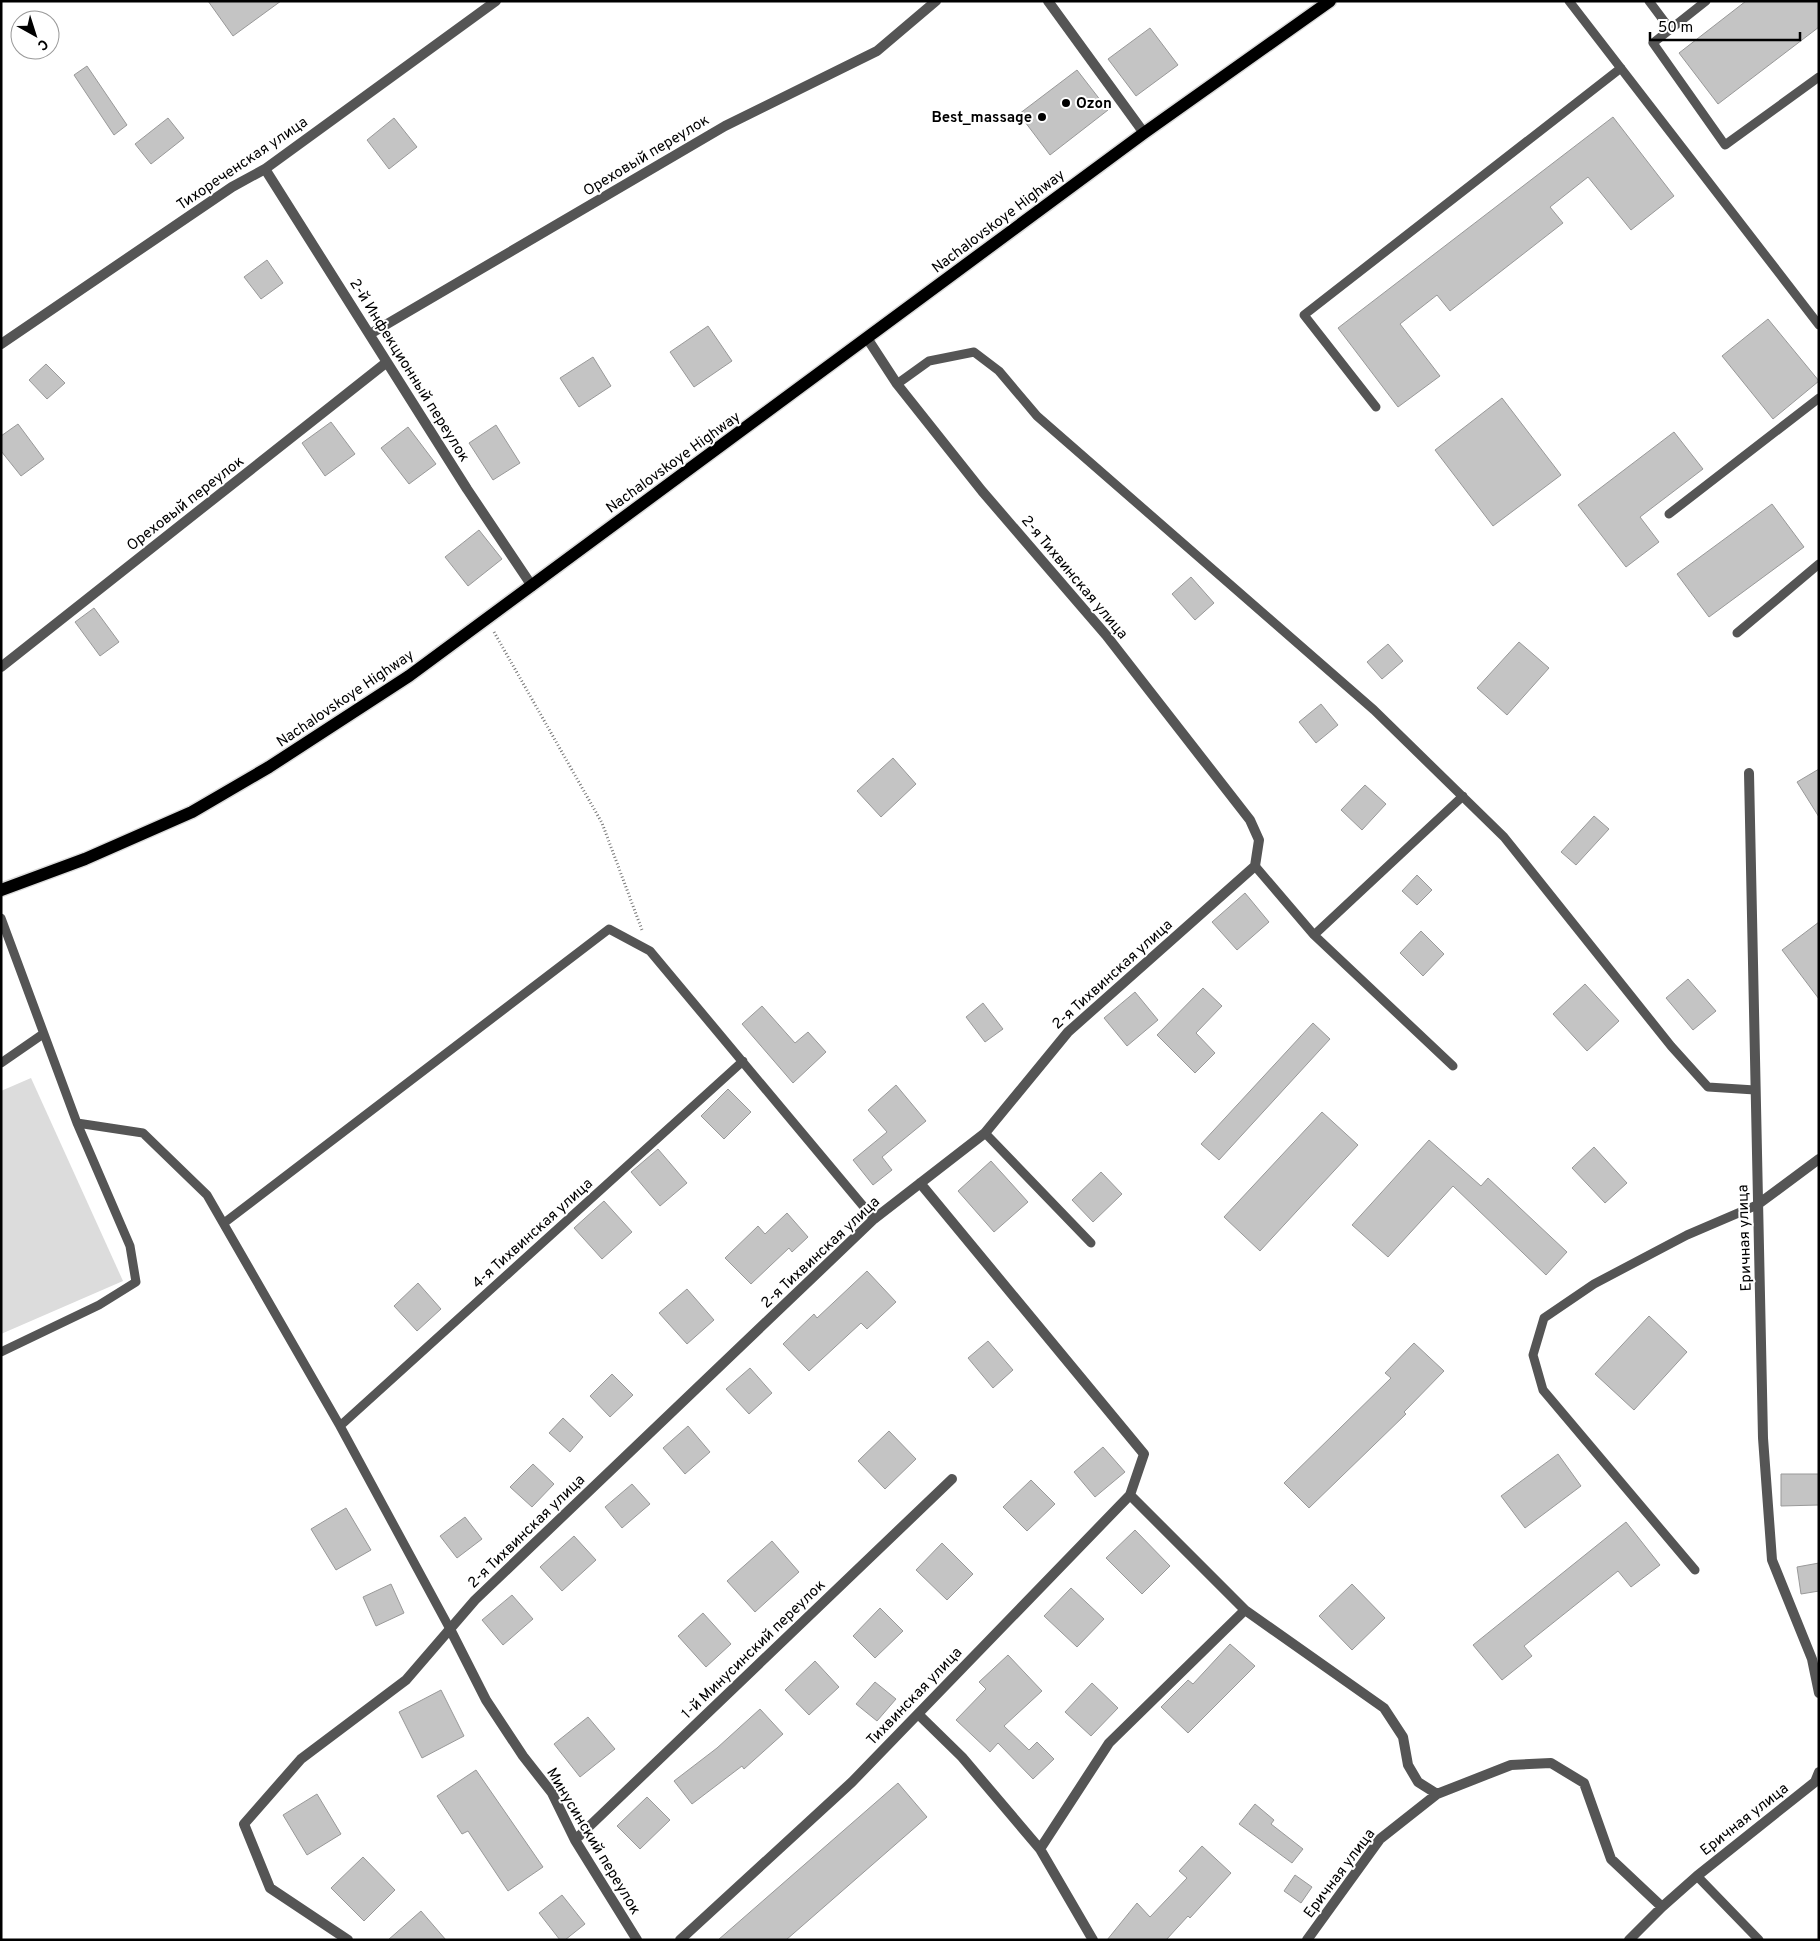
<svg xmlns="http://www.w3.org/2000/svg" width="1820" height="1941" font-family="Overpass,sans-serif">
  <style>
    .green { fill: #dcdcdc }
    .building { fill: #c4c4c4; stroke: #999 }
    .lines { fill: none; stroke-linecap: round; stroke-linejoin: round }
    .primary-casing { stroke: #dbdbdb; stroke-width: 15 }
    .path { stroke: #777; stroke-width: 3; stroke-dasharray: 1 2.5; stroke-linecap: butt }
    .lane { stroke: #555; stroke-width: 9 }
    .street { stroke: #555; stroke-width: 10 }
    .primary { stroke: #000; stroke-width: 12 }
    .poi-dot { fill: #000; stroke: #fff; stroke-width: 2 }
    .labels { text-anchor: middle; stroke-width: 4; stroke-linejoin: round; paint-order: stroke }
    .poi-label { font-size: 15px; font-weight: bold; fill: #000; stroke: #fff; text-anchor: start }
    .street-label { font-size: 15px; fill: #000; stroke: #fff }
  </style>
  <rect width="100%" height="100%" fill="#fff"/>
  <path class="green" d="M31,1078L123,1281L1,1334V1091Z"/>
  <path class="building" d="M208,1H281L233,36Z
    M1746,1H1819V27L1718,104L1679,53Z
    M1150,28L1178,65L1136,96L1108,59Z
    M87,66L127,125L114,135L74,75Z
    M1077,70L1108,110L1050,155L1019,114Z
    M1613,117L1674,196L1631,230L1588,177L1550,207L1563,223L1450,311L1437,295L1400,324L1440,376L1398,407L1338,328Z
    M168,118L184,138L151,164L135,144Z
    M394,118L417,147L389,169L367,140Z
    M267,260L283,283L261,299L244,277Z
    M1768,319L1819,381L1773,419L1722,356Z
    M708,326L732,361L694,387L670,352Z
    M593,357L611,386L579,407L560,378Z
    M46,364L65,383L47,399L29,380Z
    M1502,398L1561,475L1493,526L1435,450Z
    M331,422L355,454L325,476L302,443Z
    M18,424L44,459L21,476L1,451V436Z
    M496,425L520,463L493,480L469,443Z
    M408,427L436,464L409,484L381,448Z
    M1674,432L1703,469L1640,517L1659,542L1626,567L1578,505Z
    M1772,504L1804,547L1709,617L1677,574Z
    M479,530L502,559L468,586L445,557Z
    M1191,577L1214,603L1195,620L1172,594Z
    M94,608L119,642L100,656L75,622Z
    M1519,642L1549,668L1507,715L1477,688Z
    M1388,644L1403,661L1382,679L1367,662Z
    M1321,704L1338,725L1316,743L1299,722Z
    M893,758L916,784L881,817L857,791Z
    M1819,769V817L1797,782Z
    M1365,785L1386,804L1362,830L1341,810Z
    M1594,816L1609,829L1576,865L1561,852Z
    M1417,875L1432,890L1417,905L1402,891Z
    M1245,893L1269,922L1237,950L1212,922Z
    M1819,922V999L1782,950Z
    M1421,931L1444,954L1423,976L1400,953Z
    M1688,979L1716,1011L1693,1030L1666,998Z
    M1585,984L1619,1021L1587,1051L1553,1014Z
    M1203,988L1222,1006L1196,1033L1215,1053L1195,1073L1157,1035Z
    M1135,992L1158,1020L1127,1046L1104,1018Z
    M983,1003L1003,1029L985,1042L966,1017Z
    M762,1006L795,1043L808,1032L826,1052L793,1083L742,1024Z
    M1313,1023L1330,1039L1219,1160L1201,1144Z
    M896,1085L926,1121L882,1157L892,1170L873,1185L853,1160L887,1132L868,1110Z
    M728,1089L751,1112L724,1139L701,1116Z
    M1322,1112L1358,1145L1260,1251L1224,1217Z
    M1429,1140L1481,1186L1488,1178L1567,1252L1546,1275L1453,1186L1388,1257L1352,1225Z
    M1594,1147L1627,1183L1605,1203L1572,1168Z
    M658,1149L687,1183L660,1206L631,1172Z
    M991,1161L1028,1202L994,1232L958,1191Z
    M1101,1172L1122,1194L1093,1222L1072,1200Z
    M604,1201L632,1232L602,1259L574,1228Z
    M787,1213L808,1237L792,1252L789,1248L751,1284L725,1258L758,1226L765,1234Z
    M867,1271L896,1302L867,1329L861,1323L809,1371L783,1344L814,1314L817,1318Z
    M418,1283L441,1309L417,1331L394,1306Z
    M687,1289L714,1320L687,1344L659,1313Z
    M1649,1316L1687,1352L1634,1410L1595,1374Z
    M988,1341L1013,1370L993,1388L968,1358Z
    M1414,1343L1444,1371L1404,1412L1406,1414L1309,1508L1284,1483L1391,1378L1385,1373Z
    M750,1368L772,1393L749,1414L726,1389Z
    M612,1374L633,1395L610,1417L590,1396Z
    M563,1418L583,1437L570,1452L549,1433Z
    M688,1426L710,1452L685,1474L663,1448Z
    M889,1431L916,1459L885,1489L858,1461Z
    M1103,1447L1125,1472L1095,1497L1074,1472Z
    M1558,1454L1581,1486L1525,1528L1501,1496Z
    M533,1464L554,1484L532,1507L510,1487Z
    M1781,1474H1819V1505L1781,1506Z
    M1031,1480L1055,1504L1027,1531L1003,1507Z
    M632,1484L650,1504L622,1528L605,1507Z
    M346,1508L371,1550L336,1570L311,1529Z
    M465,1517L482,1539L457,1558L440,1536Z
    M1626,1522L1660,1565L1631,1587L1618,1571L1524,1646L1532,1656L1502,1680L1473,1645Z
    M1135,1530L1170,1566L1142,1594L1106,1558Z
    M574,1536L596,1560L562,1591L540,1567Z
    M772,1541L799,1572L755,1612L727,1581Z
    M942,1543L973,1574L947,1600L916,1570Z
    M1819,1563V1591L1801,1594L1797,1567Z
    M391,1584L404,1613L376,1626L363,1597Z
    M1352,1584L1385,1618L1352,1650L1319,1616Z
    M1071,1588L1104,1619L1077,1647L1044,1616Z
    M512,1595L533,1619L503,1645L482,1620Z
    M880,1608L903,1631L875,1658L853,1636Z
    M703,1613L731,1644L706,1667L678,1636Z
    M1230,1644L1255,1666L1188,1733L1161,1707L1188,1680L1193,1684Z
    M1008,1655L1042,1691L1004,1726L1029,1750L1037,1742L1054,1759L1033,1779L998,1743L990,1752L956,1720L986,1689L979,1682Z
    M815,1661L839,1687L809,1715L785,1690Z
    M875,1682L896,1699L877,1721L856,1704Z
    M1092,1683L1118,1708L1091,1736L1065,1712Z
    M441,1690L464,1736L422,1758L399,1712Z
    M760,1709L783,1734L744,1769L742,1766L692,1804L674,1781L717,1748Z
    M588,1717L615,1749L580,1777L554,1744Z
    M476,1770L543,1867L508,1891L468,1831L462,1834L437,1796Z
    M898,1783L927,1817L786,1940H718Z
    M317,1794L341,1834L307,1855L283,1815Z
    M647,1797L670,1820L640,1849L617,1826Z
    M1255,1804L1274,1820L1271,1824L1303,1849L1292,1863L1239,1824Z
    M1202,1846L1231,1873L1190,1918L1188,1916L1166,1940H1107L1137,1903L1150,1917L1187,1878L1179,1871Z
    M363,1857L395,1890L364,1921L331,1888Z
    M1295,1875L1312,1887L1301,1903L1284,1891Z
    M562,1895L585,1924L565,1940H560L539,1913Z
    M421,1911L446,1940H388Z"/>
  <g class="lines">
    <g class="primary-casing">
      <path id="primary" d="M1,890L85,859L192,812L269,767L409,676L1144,133L1330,1"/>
    </g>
    <path class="path" d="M494,632L602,823L642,930"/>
    <path class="lane" d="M1569,1L1819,325
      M1649,1L1670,29
      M1706,1L1653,43L1725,145L1819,77
      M897,384L929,361L974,352L999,371L1037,416L1374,710L1504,837L1671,1046L1708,1087L1755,1090
      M1376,407L1304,315L1621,68
      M1669,514L1819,398
      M1737,633L1819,564
      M1255,866L1314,935L1463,796
      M1,918L77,1123L143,1133L207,1195L340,1426L450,1629
      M1314,935L1453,1066
      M1,1063L43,1034
      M985,1133L1091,1243
      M224,1223L609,929L650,951L874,1219
      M1,1352L99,1305L136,1282L130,1246L77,1123
      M340,1426L743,1061
      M1695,1570L1543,1390L1533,1355L1544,1318L1594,1284L1687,1235L1757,1205
      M1697,1876L1759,1940"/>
    <path class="street" d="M1048,1L1144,133
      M265,169L467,489L532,586
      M370,334L725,126L877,51L936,1
      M1,344L232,187L265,169L496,1
      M1,667L387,362
      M1749,773L1763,1438L1772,1560L1812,1659L1819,1693
      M1757,1205L1819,1159
      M1130,1495L1245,1610L1384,1708L1403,1737L1408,1765L1418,1782L1437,1794
      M450,1629L486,1700L523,1756L552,1793L575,1840L637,1940
      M918,1714L962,1757L1040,1849L1093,1940
      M575,1840L952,1479
      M1040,1849L1109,1743L1245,1610
      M348,1940L270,1888L244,1824L301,1759L406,1680L475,1600L874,1219L985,1133L1068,1032L1255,866L1259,840L1250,820L1106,635L982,491L897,384L867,338
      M680,1940L852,1782L1130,1495L1144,1454L920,1183
      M1307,1940L1380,1839L1437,1794L1511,1765L1551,1763L1584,1783L1611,1859L1662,1907L1697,1876L1815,1782L1819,1772
      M1629,1940L1662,1907"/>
    <use href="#primary" class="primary"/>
  </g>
  <g class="poi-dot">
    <circle cx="1066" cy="103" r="5"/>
    <circle cx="1042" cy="117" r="5"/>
  </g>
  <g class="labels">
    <g class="poi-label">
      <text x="1076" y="108">Ozon</text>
      <text x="1032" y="122" text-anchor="end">Best_massage</text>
    </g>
    <g class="street-label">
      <text transform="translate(646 155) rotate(-31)" y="5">Ореховый переулок</text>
      <text transform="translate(242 163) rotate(-34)" y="5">Тихореченская улица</text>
      <text transform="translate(998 221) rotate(-37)" y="5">Nachalovskoye Highway</text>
      <text transform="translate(410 370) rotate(58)" y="5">2-й Инфекционный переулок</text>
      <text transform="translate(673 462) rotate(-36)" y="5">Nachalovskoye Highway</text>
      <text transform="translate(185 503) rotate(-38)" y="5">Ореховый переулок</text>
      <text transform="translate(1075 577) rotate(50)" y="5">2-я Тихвинская улица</text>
      <text transform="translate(345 698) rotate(-34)" y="5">Nachalovskoye Highway</text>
      <text transform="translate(1112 974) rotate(-42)" y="5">2-я Тихвинская улица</text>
      <text transform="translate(532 1233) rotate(-42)" y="5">4-я Тихвинская улица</text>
      <text transform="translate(1744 1238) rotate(-92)" y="5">Еричная улица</text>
      <text transform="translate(820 1252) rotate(-43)" y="5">2-я Тихвинская улица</text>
      <text transform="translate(526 1531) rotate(-44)" y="5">2-я Тихвинская улица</text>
      <text transform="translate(753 1649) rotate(-44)" y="5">1-й Минусинский переулок</text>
      <text transform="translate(914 1696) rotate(-46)" y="5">Тихвинская улица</text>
      <text transform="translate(1744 1819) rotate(-38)" y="5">Еричная улица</text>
      <text transform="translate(594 1841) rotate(59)" y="5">Минусинский переулок</text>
      <text transform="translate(1339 1873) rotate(-53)" y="5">Еричная улица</text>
    </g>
  </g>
  <rect width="1820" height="1941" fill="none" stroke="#000000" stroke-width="5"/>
  <g transform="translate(35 35) rotate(141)"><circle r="24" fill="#ffffff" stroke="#999999"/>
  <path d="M0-4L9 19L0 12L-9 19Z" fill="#000000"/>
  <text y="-8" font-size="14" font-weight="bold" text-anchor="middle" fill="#000000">С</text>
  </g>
  <path d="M1650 32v8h150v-8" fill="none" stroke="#000000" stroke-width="2.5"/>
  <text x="1658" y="32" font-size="15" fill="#000000" stroke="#ffffff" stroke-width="4" paint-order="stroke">50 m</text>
</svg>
